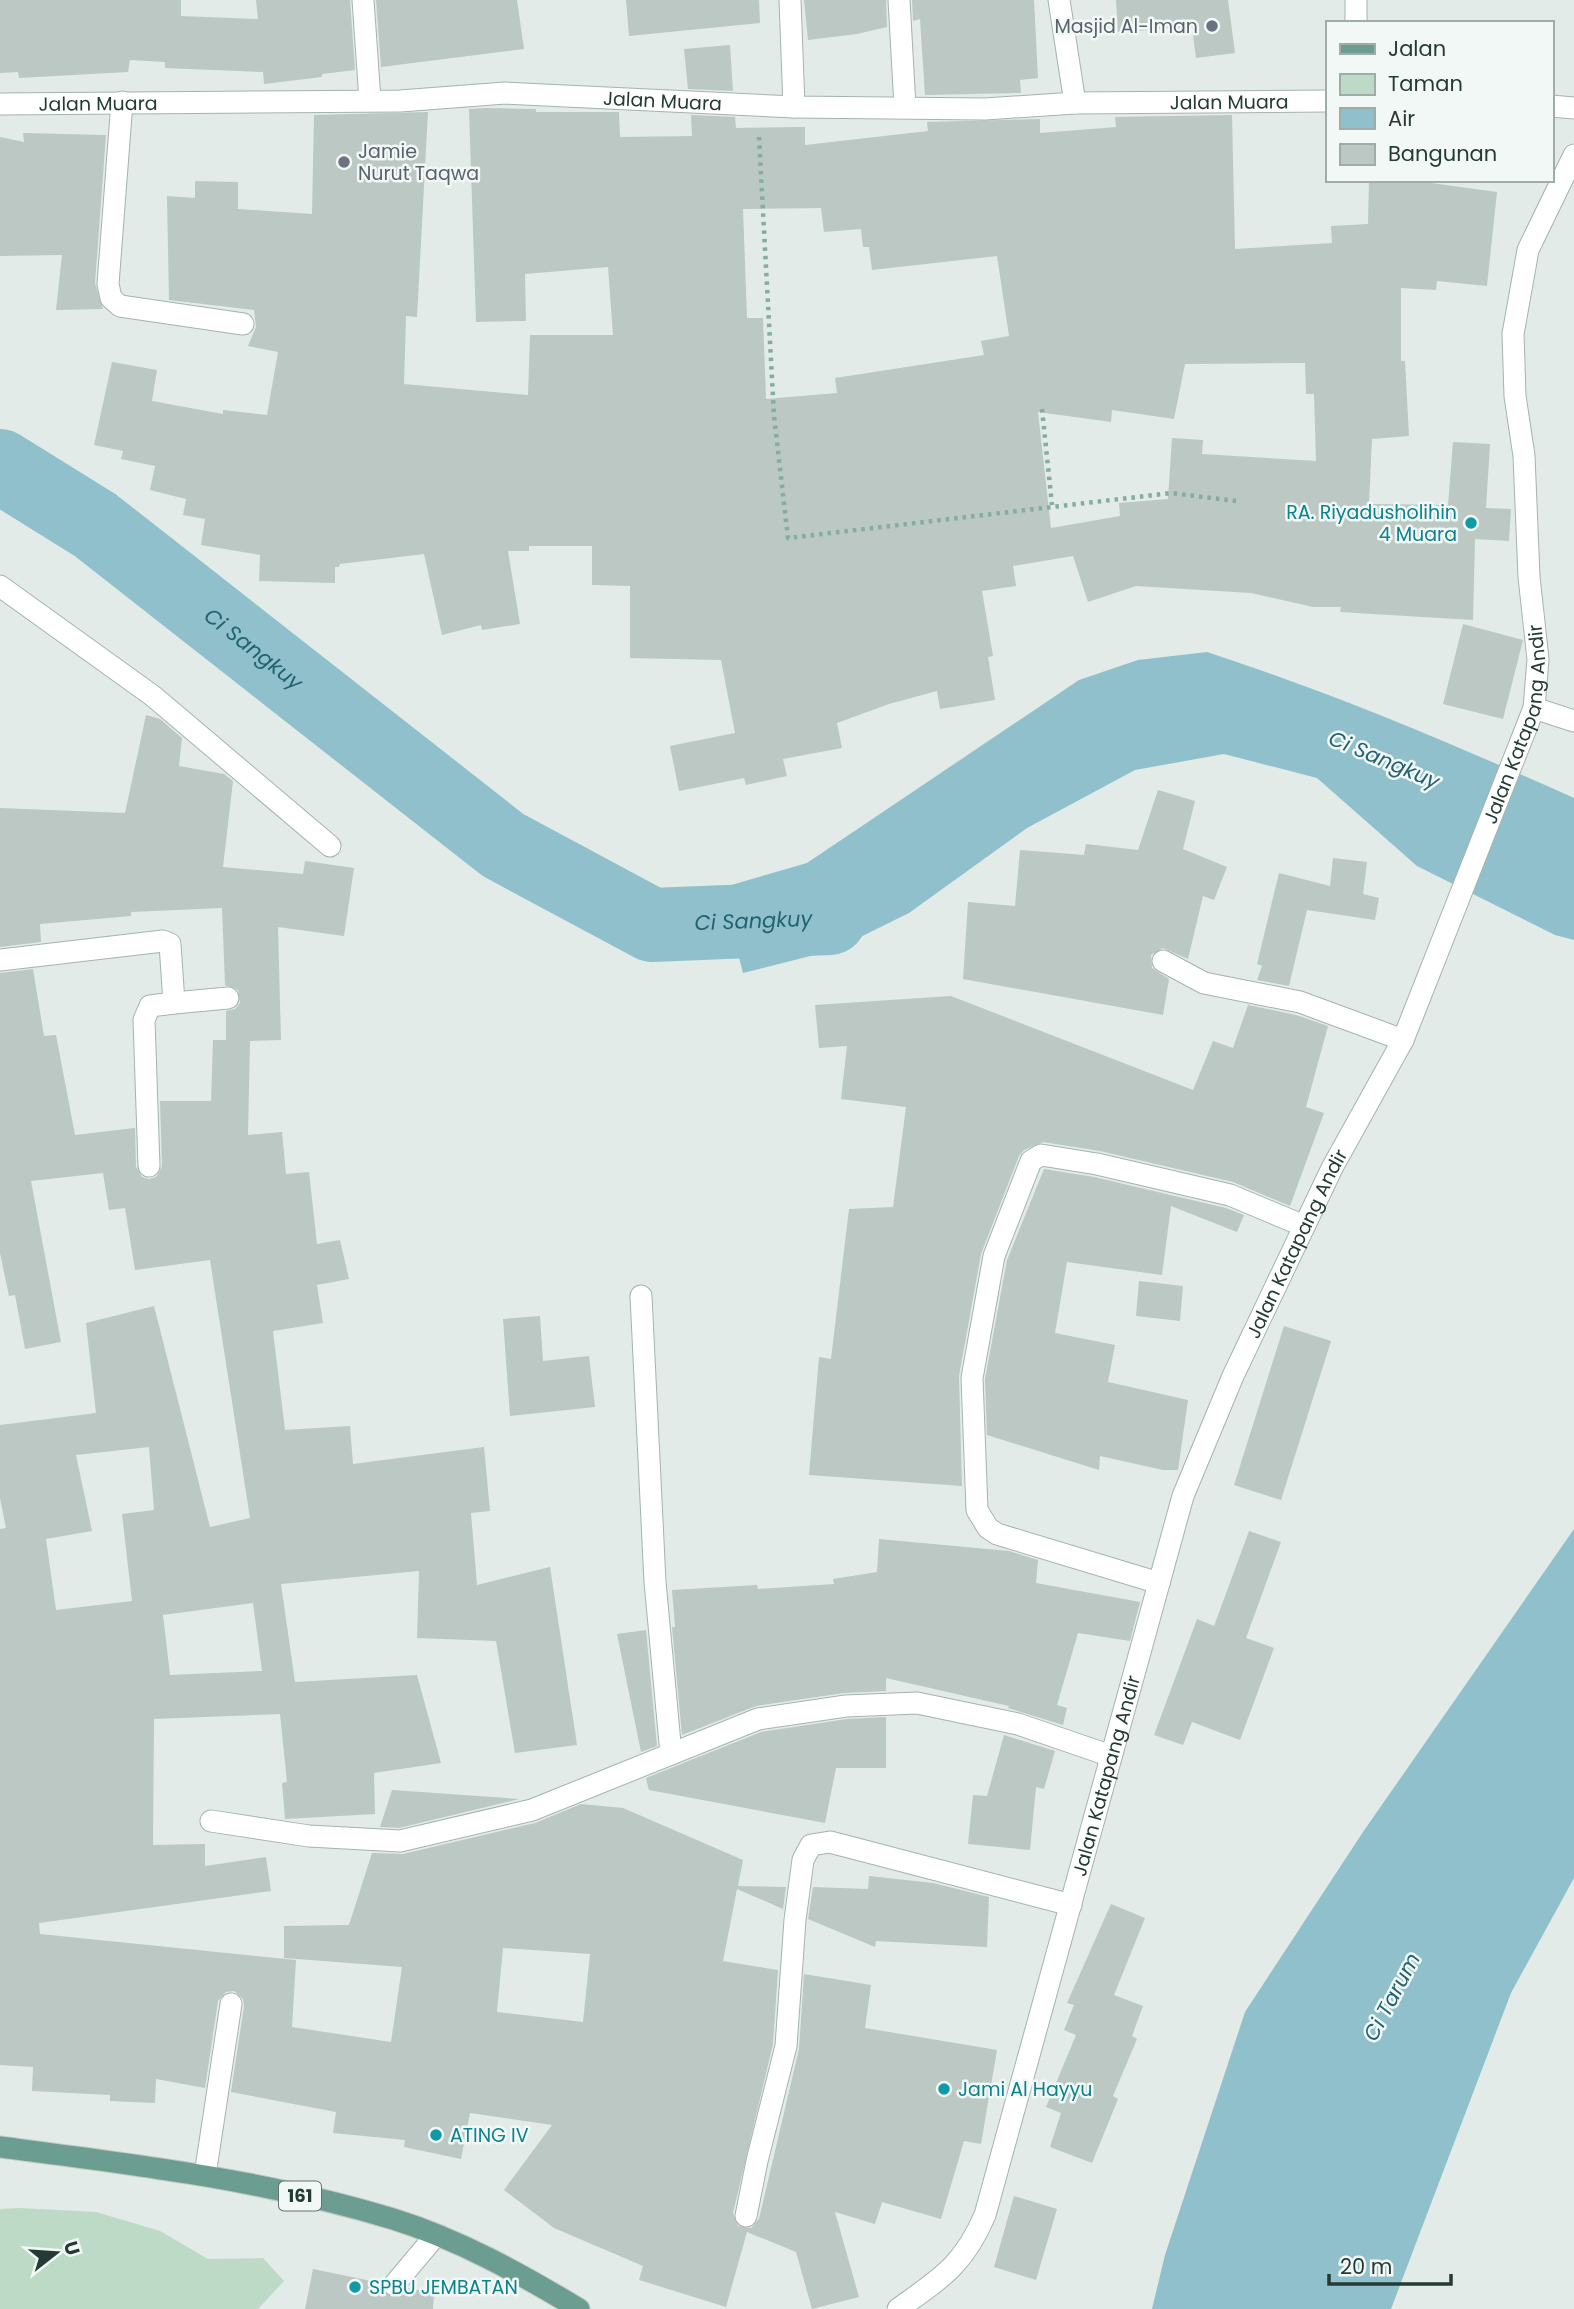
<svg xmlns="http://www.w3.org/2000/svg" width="1574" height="2309" font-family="Poppins,sans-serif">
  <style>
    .green { fill: #bddac6 }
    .water { fill: #8fc0cb }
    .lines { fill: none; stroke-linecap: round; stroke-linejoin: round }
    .river { stroke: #8fc0cb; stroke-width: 74 }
    .building { fill: #bbc8c3; fill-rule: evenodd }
    .minor-tunnel { stroke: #bcc8c3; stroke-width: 21; stroke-dasharray: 21 10; stroke-linecap: butt }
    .minor-casing { stroke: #a5b3ae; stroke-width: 23 }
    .major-casing { stroke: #c2c8c6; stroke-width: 23 }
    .path { stroke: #86aca1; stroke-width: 4.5; stroke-dasharray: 3.5 5; stroke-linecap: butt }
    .minor { stroke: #fff; stroke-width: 21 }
    .major { stroke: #6b9d91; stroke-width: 21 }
    .worship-dot { fill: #6b7280; stroke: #f2f8f5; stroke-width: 2.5 }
    .culture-dot { fill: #0f9aa8; stroke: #f2f8f5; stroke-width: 2.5 }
    .labels { text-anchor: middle; stroke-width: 5; stroke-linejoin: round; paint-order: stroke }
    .shield { fill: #f2f8f5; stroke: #62746f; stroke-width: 2 }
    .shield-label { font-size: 18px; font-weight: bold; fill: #243b35 }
    .worship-label { font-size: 19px; fill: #5b616d; stroke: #f2f8f5; text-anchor: end }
    .street-label { font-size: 19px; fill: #243b35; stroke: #f2f8f5 }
    .culture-label { font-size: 19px; fill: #0d838f; stroke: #f2f8f5; text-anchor: start }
    .water-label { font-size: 21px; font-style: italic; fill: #236271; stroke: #f2f8f5 }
  </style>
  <rect width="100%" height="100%" fill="#e2ebe7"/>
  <path class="green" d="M19,2208L96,2212L160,2231L208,2259L263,2258L284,2281L258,2309H0V2209Z"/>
  <path class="water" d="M1207,652C1333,693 1453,744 1574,798V940L1555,935L1417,866L1317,778L1224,754L1135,770L1027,828L909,913L834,950L743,973L721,888L807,863L1079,680L1138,660Z
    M1574,1529V1878L1511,1993L1391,2309H1152L1165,2255L1245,2012L1363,1832Z"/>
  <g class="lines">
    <path class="river" id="s1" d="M0,466L95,525L503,845L652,925L830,918"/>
  </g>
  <path class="building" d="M0,0H181V16L258,19L256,0H350L355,70L322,74V77L264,84L263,72L165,68V62L130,60L128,72L19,78L18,72L0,73Z
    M376,0H517L524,49L381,67Z
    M626,0H759L760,23L629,36Z
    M804,0H886L887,27L857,34L808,40Z
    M912,0H1034L1038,78L1020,80L1021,93L925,95L920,19L913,21Z
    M1116,0H1228L1235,53L1196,58L1192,27L1118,32Z
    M730,45L733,91L688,89L684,49Z
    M486,108L536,109V112H619L620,137L692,136L691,115L735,117L736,128L805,127V145L928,131L927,122L1040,119V133L1116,127L1115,117L1232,115L1235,249L1332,243L1331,226L1368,224L1369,180H1409L1497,192L1487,286L1437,281L1436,290L1401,288V361H1405L1409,436L1372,439L1369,503L1374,504L1448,505L1453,442L1490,444L1486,508L1511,509L1509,541L1475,539L1473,620L1340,612L1341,607H1313L1251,593L1136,586L1088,602L1073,556L1013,566L1016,586L982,591L993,656L988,657L995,700L940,709L937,691L889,704L837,723L842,748L783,759L787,776L746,785L744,778L679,791L670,746L735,733L721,660L630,658V586L592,585V546H529V551H508L520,624L482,630L481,625L442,635L424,554L340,564L339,567H335V583L259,581L260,555L201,545L205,519L183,515L186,499L150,490L155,466L121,459L123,451L94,445L112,362L157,370L152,401L223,414V410L267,415L278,352L248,346L256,327L254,310L169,300L167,196L195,198V181L238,182V209L312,214L314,115L428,112L417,317L406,316L404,384L528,395L530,335H613L608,267L525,274L526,321L476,322L469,109ZM821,208L824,232L861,229L863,247H869L872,270L997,256L1009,336L981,341L984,355L835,378L837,393L766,399L763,318H747L743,209ZM1305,363L1306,394H1314L1316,461L1202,454L1203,440L1172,438L1168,499L1119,503L1120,516L1051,528L1038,412L1111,422L1112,410L1174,419L1185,364Z
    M23,133L106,135L95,283L103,309L56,310L62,255L0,256V137L24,142Z
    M1463,624L1523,640L1503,719L1443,704Z
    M146,715L160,719L182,738L179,766L224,774L233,781L223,867L303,874L305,861L354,868L344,936L278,927L281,1040L250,1041L248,1135L282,1132L286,1174L309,1172L317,1244L340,1240L349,1279L317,1285L323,1323L273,1331L285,1430L350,1426L353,1464L484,1447L490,1511L471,1513L477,1585L550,1567L577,1745L515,1753L496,1641L417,1638L419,1571L281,1584L295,1682L417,1675L441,1763L374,1773L375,1814L285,1819L282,1783L287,1782L280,1714L154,1719L153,1845L205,1844V1866L266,1857L271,1891L39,1923L40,1934L296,1960L292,2027L391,2042L402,1967L284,1958V1926L349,1925L372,1853L403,1854L535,1823L581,1804L623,1808L743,1860L738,1886L786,1887L783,1909L737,1889L723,1961L778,1970L773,2044L733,2213L738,2226L751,2228L759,2219L799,2049L804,1974L871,1985L865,2028L997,2050L981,2144L964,2141L941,2219L882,2202L875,2224L835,2212L859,2297L812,2309L796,2252L747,2232L726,2307L639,2280L643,2266L554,2228L504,2190L552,2125L470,2113L461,2159L404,2147L405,2140L333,2133L336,2112L231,2092L244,2006L243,1999L234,1991L226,1992L218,2001L205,2088L156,2079L155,2103L110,2101V2095L32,2091L33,2067L0,2065V1529L6,1528L0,1498V1425L96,1413L86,1323L154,1306L210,1527L250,1518L210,1260L135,1270L125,1208L109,1210L103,1173L31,1181L61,1342L25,1349L15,1295L9,1296L0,1253V973L33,969L44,1036L56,1035L75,1135L135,1128L136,1167L142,1177L149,1179L156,1177L162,1166L160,1101H211L213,1040H226V1011L235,1009L240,1003L238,990L225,985L222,908L131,912V916L40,924L41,942L0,947V808L125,813ZM149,1447L154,1510L122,1514L132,1601L56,1610L46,1539L92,1531L76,1455ZM253,1603L262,1671L170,1675L163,1615ZM503,1948L590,1954L583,2022L497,2012Z
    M1158,790L1195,801L1183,849L1227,867L1214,900L1203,896L1188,959L1163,948L1151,955L1152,968L1169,979L1163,1015L963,979L968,902L1015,906L1020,850L1084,855L1086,844L1138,850Z
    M1333,858L1367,862L1363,894L1379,898L1375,920L1307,910L1289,986L1257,980L1262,966L1257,964L1279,873L1330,886Z
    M951,996L1193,1090L1213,1041L1233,1048L1248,1005L1296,1015L1328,1026L1306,1107L1324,1113L1290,1206L1233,1182L1100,1151L1043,1142L1024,1150L1019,1156L981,1254L959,1376L962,1486L809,1475L819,1357L831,1359L849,1209L893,1207L906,1107L841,1099L847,1046L819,1048L815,1005Z
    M1044,1169L1094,1177L1226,1208L1244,1215L1237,1232L1171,1206L1162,1275L1067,1262L1055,1333L1115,1345L1108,1382L1188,1400L1178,1470H1163L1100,1456L1099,1470L987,1435L985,1379L1007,1260Z
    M1139,1281L1183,1286L1180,1321L1136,1316Z
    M540,1316L543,1361L589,1356L595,1407L510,1416L503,1319Z
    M1284,1326L1331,1341L1281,1500L1234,1485Z
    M1249,1531L1281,1542L1246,1638L1274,1648L1240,1740L1192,1722L1183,1745L1154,1735L1197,1619L1214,1626Z
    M879,1539L1009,1551L1038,1560L1036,1583L1140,1602L1130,1641L1078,1633L1057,1705L1067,1708L1063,1725L1008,1708L1009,1706L886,1678V1691L844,1693L756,1706L682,1735L672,1627H675L672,1590L757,1585L758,1589L834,1584L833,1579L877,1572Z
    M646,1630L657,1746L641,1752L617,1634Z
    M886,1717V1768H836L825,1823L649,1790L646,1778L761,1732L847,1719Z
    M1004,1735L1055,1751L1044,1789L1036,1787L1030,1850L968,1844L973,1795L987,1796Z
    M392,1790L519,1799L399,1828L380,1827Z
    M869,1876L933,1883L989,1897L987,1947L876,1941L875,1947L808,1919L813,1887L868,1889Z
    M1111,1904L1145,1918L1114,1995L1143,2006L1132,2036L1137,2039L1113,2096L1118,2099L1092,2163L1050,2147L1061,2113L1046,2107L1076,2035L1064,2030L1074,2005L1067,2003Z
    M1014,2196L1057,2209L1036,2280L994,2267Z
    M313,2269L381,2283L382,2290L391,2298L399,2297L408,2288L434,2293L433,2309H305Z"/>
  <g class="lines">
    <path class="minor-tunnel" d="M388,2309L394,2285"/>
    <g class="minor-casing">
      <g id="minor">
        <path d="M363,0L370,100"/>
        <path d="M790,0L794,107"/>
        <path d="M899,0L905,107"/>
        <path d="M1059,0L1075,103"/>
        <path d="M1356,0V23"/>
        <path d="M122,102L108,284L111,298L120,306L243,324"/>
        <path id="s2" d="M0,104L400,101L505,93L794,107L985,109L1075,103L1327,101"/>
        <path d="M1551,106L1574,108"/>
        <path d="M0,586L153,696L330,846"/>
        <path d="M1534,708L1574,721"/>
        <path d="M0,960L163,941L170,944L174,1003L150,1006L144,1020L149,1166"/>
        <path d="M1163,961L1204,983L1300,1002L1403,1040"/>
        <path d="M174,1003L228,998"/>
        <path d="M641,1296L655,1582L671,1754"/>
        <path d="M1159,1583L997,1534L988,1528L977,1510L972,1378L994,1256L1031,1161L1041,1155L1097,1164L1230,1195L1304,1226"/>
        <path d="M211,1821L309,1836L400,1841L532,1810L758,1719L846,1706L917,1703L1018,1724L1111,1756"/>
        <path d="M205,2175L231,2004"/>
        <path d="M746,2216L757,2161L786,2046L795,1920L803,1860L811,1845L830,1842L1071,1905"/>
        <path d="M394,2285L436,2235"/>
        <path id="s3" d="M898,2309C941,2278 963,2266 985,2215L1183,1496L1233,1376L1332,1168L1403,1040L1534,708L1538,659L1529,577L1524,456L1515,396L1513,334L1528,250L1574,155"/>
      </g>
    </g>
    <g class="major-casing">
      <path id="major" d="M0,2147C132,2164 265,2180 393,2219C458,2239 521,2274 579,2309"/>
    </g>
    <path class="path" d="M759,137L774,416L788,538L1171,493L1236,501
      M1042,409L1052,505"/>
    <use href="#minor" class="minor"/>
    <use href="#major" class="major"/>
  </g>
  <g class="worship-dot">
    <circle cx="1212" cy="26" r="7"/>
    <circle cx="344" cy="162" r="7"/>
  </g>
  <g class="culture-dot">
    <circle cx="1471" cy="523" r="7"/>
    <circle cx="944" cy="2089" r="7"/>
    <circle cx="436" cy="2135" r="7"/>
    <circle cx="355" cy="2287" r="7"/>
  </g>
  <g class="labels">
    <rect class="shield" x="279" y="2181.5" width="42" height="29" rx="5"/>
    <g class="shield-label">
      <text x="300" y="2202">161</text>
    </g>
    <g class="worship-label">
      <text x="1198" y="33">Masjid Al-Iman</text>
      <text x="358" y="158" text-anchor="start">Jamie<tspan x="358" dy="22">Nurut Taqwa</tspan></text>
    </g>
    <g class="street-label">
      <text dy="7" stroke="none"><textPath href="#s2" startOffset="663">Jalan Muara</textPath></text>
      <text dy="7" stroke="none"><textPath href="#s2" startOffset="98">Jalan Muara</textPath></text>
      <text dy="7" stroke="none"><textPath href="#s2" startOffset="1230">Jalan Muara</textPath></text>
      <text dy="7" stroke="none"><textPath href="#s3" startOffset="1720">Jalan Katapang Andir</textPath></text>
      <text dy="7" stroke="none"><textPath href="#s3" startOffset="1153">Jalan Katapang Andir</textPath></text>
      <text dy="7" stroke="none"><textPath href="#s3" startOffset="586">Jalan Katapang Andir</textPath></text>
    </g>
    <g class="culture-label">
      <text x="1457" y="519" text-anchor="end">RA. Riyadusholihin<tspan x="1457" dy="22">4 Muara</tspan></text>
      <text x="958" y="2096">Jami Al Hayyu</text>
      <text x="450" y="2142">ATING IV</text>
      <text x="369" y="2294">SPBU JEMBATAN</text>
    </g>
    <g class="water-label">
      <text dy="7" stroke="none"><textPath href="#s1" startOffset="313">Ci Sangkuy</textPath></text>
      <text transform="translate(1384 760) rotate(23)" y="7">Ci Sangkuy</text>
      <text dy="7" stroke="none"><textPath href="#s1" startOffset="901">Ci Sangkuy</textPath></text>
      <text transform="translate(1392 1997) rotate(-62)" y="7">Ci Tarum</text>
    </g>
  </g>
  <rect x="1326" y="21" width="228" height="161" fill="#f2f8f5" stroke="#a0aca8" stroke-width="2"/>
  <rect x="1340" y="44" width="35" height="10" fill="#6b9d91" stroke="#a0aca8" stroke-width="2"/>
  <text x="1388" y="56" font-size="21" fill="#243b35">Jalan</text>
  <rect x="1340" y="74" width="35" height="21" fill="#bddac6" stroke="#a0aca8" stroke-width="2"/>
  <text x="1388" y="91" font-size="21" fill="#243b35">Taman</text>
  <rect x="1340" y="108" width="35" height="21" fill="#8fc0cb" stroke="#a0aca8" stroke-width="2"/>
  <text x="1388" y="126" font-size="21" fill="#243b35">Air</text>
  <rect x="1340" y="144" width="35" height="21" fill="#bbc8c3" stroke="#a0aca8" stroke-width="2"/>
  <text x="1388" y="161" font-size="21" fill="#243b35">Bangunan</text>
  <g transform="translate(56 2253) rotate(73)" stroke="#f2f8f5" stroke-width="5" paint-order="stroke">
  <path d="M0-5L12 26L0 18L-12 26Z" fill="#243b35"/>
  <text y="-10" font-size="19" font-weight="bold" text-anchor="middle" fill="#243b35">U</text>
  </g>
  <path d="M1329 2274v10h122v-10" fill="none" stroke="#243b35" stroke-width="3.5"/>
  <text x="1340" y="2274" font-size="21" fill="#243b35" stroke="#f2f8f5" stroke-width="5" paint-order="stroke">20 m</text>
</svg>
